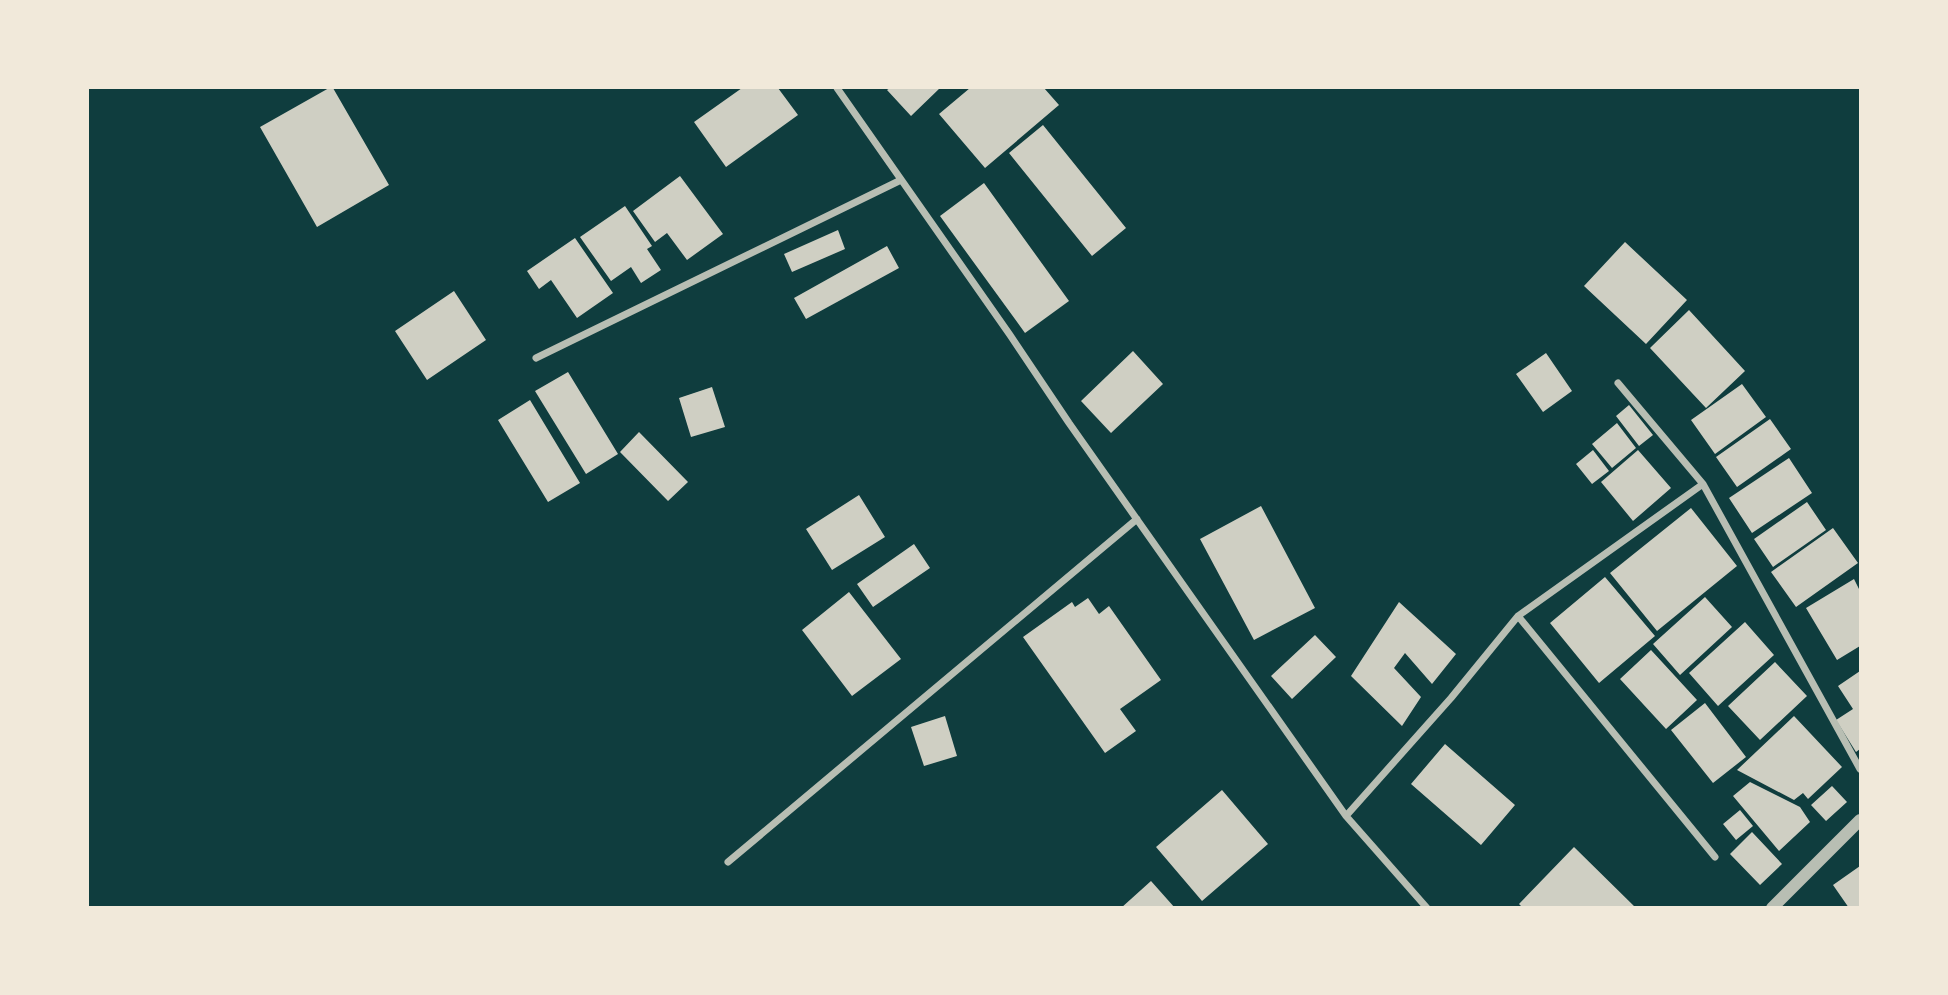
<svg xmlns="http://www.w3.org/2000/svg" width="1948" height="995" font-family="'Public Sans',sans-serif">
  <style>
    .building { fill: #cfcfc3 }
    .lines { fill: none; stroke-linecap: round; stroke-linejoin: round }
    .minor { stroke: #b8beb3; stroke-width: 7 }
    .tertiary { stroke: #b8beb3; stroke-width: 12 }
  </style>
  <rect width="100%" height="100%" fill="#0f3d3e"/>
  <path class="building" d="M329,88H333L389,185L317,227L260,127Z
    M742,88H778L798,115L726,167L694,122Z
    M890,88H940L911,116L887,90Z
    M970,88H1044L1059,105L985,168L939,114Z
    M1043,125L1126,228L1092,256L1009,153Z
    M680,176L723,234L687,260L667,233L655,242L633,211Z
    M984,183L1069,301L1025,333L940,216Z
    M625,206L652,246L647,249L661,270L641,283L631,267L611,281L580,237Z
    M838,230L845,249L792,272L784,254Z
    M575,238L613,293L577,318L551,280L539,289L527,271Z
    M1625,242L1687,300L1646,344L1584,286Z
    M887,246L899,268L806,319L794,298Z
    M454,291L486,340L427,380L395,331Z
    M1689,310L1745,371L1706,408L1650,348Z
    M1133,351L1163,384L1111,433L1081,401Z
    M1546,353L1572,391L1543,412L1516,374Z
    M568,372L618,454L586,474L535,391Z
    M1742,384L1766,417L1715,454L1691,420Z
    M712,387L725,427L691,437L679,398Z
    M530,400L580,483L548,502L498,420Z
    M1629,405L1653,435L1639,446L1616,416Z
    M1770,419L1791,449L1737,487L1716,457Z
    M1617,423L1636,448L1612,468L1592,444Z
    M639,432L688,482L668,501L620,452Z
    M1593,450L1609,471L1592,484L1576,464Z
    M1638,450L1671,488L1633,521L1601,482Z
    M1789,458L1812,493L1752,533L1729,498Z
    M859,495L885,537L832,570L806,529Z
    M1807,502L1826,530L1773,567L1754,539Z
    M1261,506L1315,608L1254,640L1200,539Z
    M1691,508L1737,566L1657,631L1610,573Z
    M1833,528L1858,563L1796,607L1771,572Z
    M914,544L930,568L873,607L857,584Z
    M1605,577L1655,636L1599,683L1550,623Z
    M1854,579L1860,591V646L1837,660L1806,608Z
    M849,592L901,659L852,696L802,630Z
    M1705,597L1732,627L1680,675L1653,644Z
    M1088,598L1099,614L1109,606L1161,680L1120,709L1136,731L1105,753L1023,637L1072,602L1075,607Z
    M1399,602L1456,654L1432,684L1405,653L1394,668L1421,697L1402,726L1351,676Z
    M1745,622L1774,655L1718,706L1689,673Z
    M1315,635L1336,657L1292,699L1271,676Z
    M1651,650L1697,700L1666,729L1620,679Z
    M1775,662L1807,696L1760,740L1728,706Z
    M1860,671V749L1856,752L1836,720L1853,709L1838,686Z
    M1705,703L1746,757L1713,783L1671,730Z
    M945,716L957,756L924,766L911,727Z
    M1794,716L1842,767L1808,799L1803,793L1794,800L1737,770Z
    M1445,744L1515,805L1481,845L1411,784Z
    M1750,782L1800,807L1810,822L1779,851L1733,796Z
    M1832,786L1847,802L1826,821L1811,805Z
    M1222,790L1268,844L1202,901L1156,847Z
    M1740,810L1753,826L1736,840L1723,824Z
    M1752,832L1782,864L1760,885L1730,854Z
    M1574,847L1636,908H1523L1519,904Z
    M1860,866V908H1849L1833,885Z
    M1151,881L1175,908H1121Z"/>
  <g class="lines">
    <path class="minor" d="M837,88L1010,335L1069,423L1346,816L1427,908
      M536,358L901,180
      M1618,383L1703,484L1860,769
      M1518,616L1715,857
      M1346,816L1451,698L1518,616L1703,484
      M728,862L1137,519"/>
    <path class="tertiary" d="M1772,908L1860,820"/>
  </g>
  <rect width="1948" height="995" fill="none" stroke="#f1e9da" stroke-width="178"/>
</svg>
